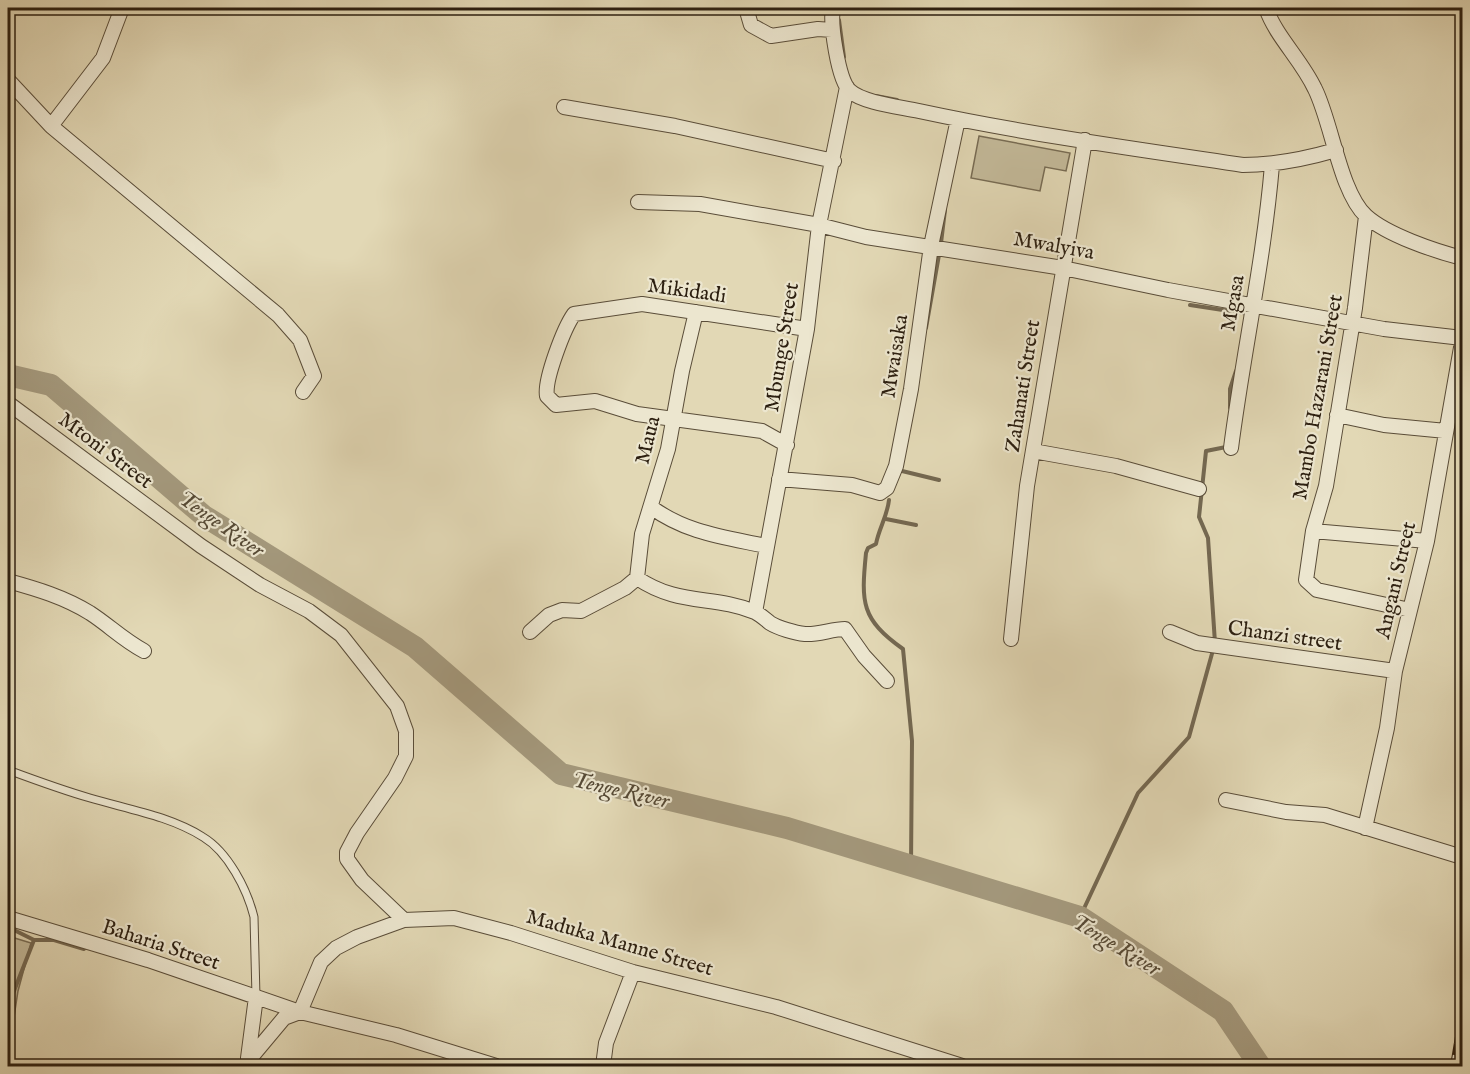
<svg xmlns="http://www.w3.org/2000/svg" width="1470" height="1074" font-family="'IM FELL English',serif">
  <style>
    .green { fill: #c3b999; stroke: #786c54; stroke-width: 1.5 }
    .lines { fill: none; stroke-linecap: round; stroke-linejoin: round }
    .stream { stroke: #746851; stroke-width: 4 }
    .river { stroke: #a4997d; stroke-width: 22 }
    .service-casing { stroke: #5a4d39; stroke-width: 9 }
    .minor-casing { stroke: #5a4d39; stroke-width: 16 }
    .service { stroke: #ece6cf; stroke-width: 7 }
    .minor { stroke: #ece6cf; stroke-width: 14 }
    .rail-casing { stroke: #2c1f10; stroke-width: 6 }
    .rail { stroke: #ece6cf; stroke-width: 4; stroke-dasharray: 11; stroke-linecap: butt }
    .labels { text-anchor: middle; stroke-width: 4.5; stroke-linejoin: round; paint-order: stroke }
    .street-label { font-size: 21px; fill: #2c1f10; stroke: #ece6cf }
    .water-label { font-size: 22px; font-style: italic; fill: #564a36; stroke: #ece6cf }
  </style>
  <rect width="100%" height="100%" fill="#e2d8b5"/>
  <filter id="stains"><feTurbulence type="fractalNoise" baseFrequency=".00333" numOctaves="4"/><feColorMatrix values="0 0 0 0 .2 0 0 0 0 .09 0 0 0 0 .02 0 0 0 .5 -.17"/></filter>
  <radialGradient id="worn" r=".72"><stop offset=".6" stop-color="#630" stop-opacity="0"/><stop offset="1" stop-color="#630" stop-opacity=".3"/></radialGradient>
  <path class="green" d="M979,136L1070,153L1066,171L1045,167L1040,191L971,178Z
    M8,936L31,943L18,991L8,1056Z"/>
  <g class="lines">
    <path class="stream" d="M839,20L844,57
      M876,96L897,100
      M941,243L945,210
      M1190,305L1249,314
      M926,328L939,255
      M1230,408V389L1236,371
      M898,470L939,480
      M889,500C887,517 879,528 876,544L868,548L866,553C861,603 861,619 903,649L912,741L911,867
      M886,519L916,525
      M1215,643L1208,538L1199,517L1206,451L1226,447V445
      M1080,917L1138,793L1189,737L1213,650
      M8,927L34,940H54L84,949
      M8,1017L12,996L34,940"/>
    <path class="river" d="M8,375L51,385L204,516L415,647L561,774L787,828L1080,917L1223,1011L1260,1066"/>
    <g class="service-casing">
      <path id="service" d="M8,770C35,780 62,790 90,798C127,809 170,816 203,837C228,852 247,889 254,917L256,997"/>
    </g>
    <g class="minor-casing">
      <path id="minor" d="M746,8L751,25L771,36L818,29L832,30
        M833,8C830,23 838,80 850,91C863,103 902,107 919,111C1026,134 1135,149 1243,165C1276,165 1305,159 1336,150
        M1266,8C1276,37 1301,59 1315,89C1332,123 1340,192 1366,216C1387,235 1435,251 1462,258
        M8,80L51,126L278,315L300,340L314,376L303,392
        M564,107L675,126L834,161
        M51,126L103,58L122,8
        M638,202L700,204L819,225L866,237L1063,268L1168,290L1384,329L1462,338
        M1366,216L1355,308L1326,486L1313,531L1306,580L1317,590L1410,610
        M696,312L682,371L668,449L642,534L637,578C678,606 713,595 755,612C761,615 765,619 770,623C778,628 795,633 805,634C818,635 832,629 845,629L864,656L887,681
        M8,403L201,546L260,585L309,611L341,635L397,706L406,731V756L395,778L357,833L347,852V859L362,880L404,920
        M1337,415L1384,425L1446,431
        M787,445L762,431L637,414L595,401L556,405L547,396C544,380 564,328 574,314L642,304L807,329
        M1231,448C1243,354 1264,260 1272,165
        M1033,451L1116,466L1199,489
        M779,479L852,485L880,493L887,488L896,466L911,389L931,246L958,119
        M651,507C686,533 724,537 766,546
        M1313,531L1427,541
        M8,581C37,589 64,597 90,613C110,626 122,639 144,651
        M755,612L807,329L819,225L847,87
        M530,632L549,615L562,610L581,611L625,588L637,578
        M1170,632L1197,643L1395,671
        M1011,639L1027,486L1085,140
        M1226,800L1286,812L1325,815L1462,857
        M1365,828L1387,728L1395,671L1427,541L1462,342
        M8,918L148,960L300,1012L396,1035L496,1066
        M300,1012L321,962L336,948L357,937L404,920L454,918L511,933L633,972L776,1007L962,1066
        M248,1058L256,997
        M248,1061L284,1018L300,1012
        M603,1066L606,1043L633,972"/>
    </g>
    <use href="#service" class="service"/>
    <use href="#minor" class="minor"/>
    <g class="rail-casing">
      <path id="rail" d="M1453,1066L1462,1013"/>
    </g>
    <use href="#rail" class="rail"/>
  </g>
  <g class="labels">
    <g class="street-label">
      <text transform="translate(1054 245) rotate(10)" y="7">Mwalyiva</text>
      <text transform="translate(687 290) rotate(8)" y="7">Mikidadi</text>
      <text transform="translate(1232 303) rotate(-80)" y="7">Mgasa</text>
      <text transform="translate(781 347) rotate(-81)" y="7">Mbunge Street</text>
      <text transform="translate(894 356) rotate(-81)" y="7">Mwaisaka</text>
      <text transform="translate(1022 386) rotate(-81)" y="7">Zahanati Street</text>
      <text transform="translate(1317 397) rotate(-80)" y="7">Mambo Hazarani Street</text>
      <text transform="translate(647 440) rotate(-76)" y="7">Maua</text>
      <text transform="translate(106 450) rotate(37)" y="7">Mtoni Street</text>
      <text transform="translate(1395 580) rotate(-77)" y="7">Angani Street</text>
      <text transform="translate(1285 635) rotate(8)" y="7">Chanzi street</text>
      <text transform="translate(620 942) rotate(16)" y="7">Maduka Manne Street</text>
      <text transform="translate(161 944) rotate(18)" y="7">Baharia Street</text>
    </g>
    <g class="water-label">
      <text transform="translate(222 523) rotate(35)" y="8">Tenge River</text>
      <text transform="translate(621 789) rotate(13)" y="8">Tenge River</text>
      <text transform="translate(1117 944) rotate(31)" y="8">Tenge River</text>
    </g>
  </g>
  <rect width="1470" height="1074" fill="none" stroke="#e2d8b5" stroke-width="30"/>
  <rect x="9" y="9" width="1452" height="1056" fill="none" stroke="#2c1f10" stroke-width="3"/>
  <rect x="15" y="15" width="1440" height="1044" fill="none" stroke="#2c1f10" stroke-width="1.5"/>
  <rect width="100%" height="100%" filter="url(#stains)"/>
  <rect width="100%" height="100%" fill="url(#worn)"/>
</svg>
